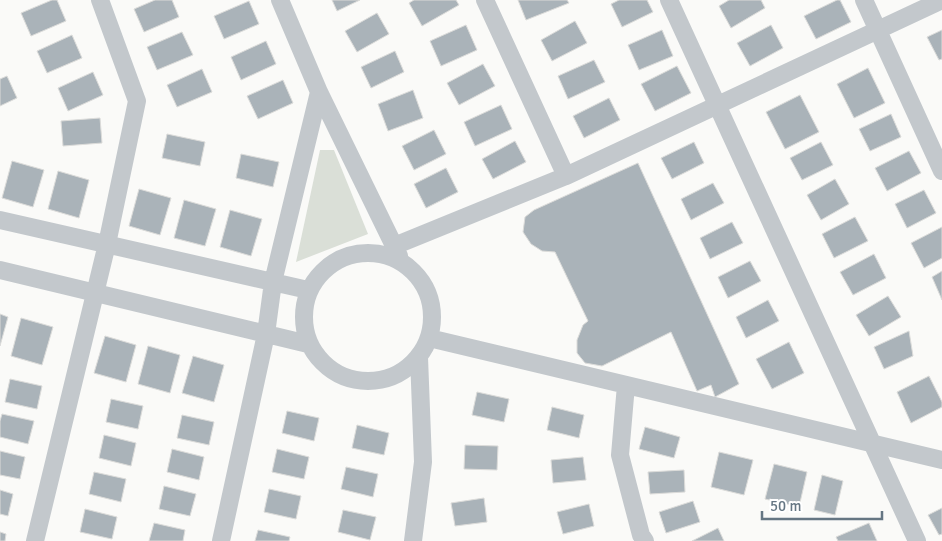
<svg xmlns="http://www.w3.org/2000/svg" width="942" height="541" font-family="Signika,sans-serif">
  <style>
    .green { fill: #dadfd7 }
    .building { fill: #aab3b9; stroke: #dcdcda }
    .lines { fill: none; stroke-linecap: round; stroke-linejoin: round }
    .street { stroke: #c3c8cc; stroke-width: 18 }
  </style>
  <rect width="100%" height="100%" fill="#fafaf8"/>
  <path class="green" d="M320,150H334L368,234L296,262Z"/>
  <path class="building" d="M52,0H57L66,21L31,36L21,13Z
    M155,0H172L179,17L144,32L134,9Z
    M332,0H360L337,11Z
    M414,0H456L459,5L422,26L409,3Z
    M518,0H567L569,3L526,20Z
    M619,0H647L653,12L622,27L611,4Z
    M729,0H761L765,8L731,28L719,6Z
    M837,0H840L851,22L816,39L804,16Z
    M249,1L259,24L224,39L214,16Z
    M377,13L389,34L357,52L345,31Z
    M575,21L587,43L552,61L541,40Z
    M466,25L477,50L441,66L430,41Z
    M771,25L783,48L750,66L737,43Z
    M662,30L673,56L639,70L628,45Z
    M942,30V59L939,60L927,37Z
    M182,32L193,55L157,70L147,47Z
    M72,35L82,58L47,73L37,51Z
    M266,41L276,64L241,80L231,57Z
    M395,51L404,72L371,88L361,67Z
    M594,60L605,82L568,99L558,76Z
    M483,64L495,86L459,105L447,83Z
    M677,66L691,93L655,111L641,84Z
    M868,68L885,103L854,118L837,84Z
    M202,69L212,92L177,107L167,85Z
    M93,72L103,95L68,111L58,88Z
    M7,76L17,98L0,106V79Z
    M283,80L293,103L258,119L247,96Z
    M413,90L423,118L388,131L378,104Z
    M800,95L819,132L785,149L766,112Z
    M609,98L620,120L584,138L573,116Z
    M501,105L512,129L475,146L464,122Z
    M891,114L901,137L870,151L859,129Z
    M100,118L102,143L63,146L61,121Z
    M434,130L446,154L414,170L402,146Z
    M167,134L205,142L200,166L162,158Z
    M515,141L526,162L493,179L482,159Z
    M694,142L704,163L672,179L661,158Z
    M821,142L833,165L802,180L790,158Z
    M909,151L921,173L887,191L875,168Z
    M241,154L279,162L273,187L236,178Z
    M12,161L44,170L33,207L2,198Z
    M638,163L739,384L715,397L711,385L697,391L671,332L602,366L585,363L577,353V340L583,325L588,321L555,252L542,251L531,244L523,232L525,217L534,210Z
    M446,168L458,192L426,208L414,184Z
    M58,171L89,180L79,218L48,209Z
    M835,179L849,204L821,220L807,195Z
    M713,183L724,203L691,220L681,199Z
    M139,189L171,198L160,235L129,226Z
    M924,190L936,213L907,228L895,204Z
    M184,200L216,209L205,246L174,238Z
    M230,210L262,219L251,256L220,247Z
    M855,217L868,241L834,258L822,234Z
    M732,222L743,243L710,259L700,238Z
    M942,227V258L924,268L911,243Z
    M874,254L886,278L853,295L840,272Z
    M750,261L761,281L728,298L718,277Z
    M942,271V300L932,277Z
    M888,296L901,317L869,336L856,315Z
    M768,300L779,321L746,338L736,317Z
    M0,314L8,317L0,346Z
    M21,318L53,327L42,365L11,356Z
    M909,331L913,356L884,369L874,347Z
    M105,336L136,345L126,382L94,373Z
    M789,342L804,373L772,389L756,359Z
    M148,346L180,355L170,393L138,384Z
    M193,356L224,365L214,402L182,393Z
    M929,376L942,402V407L911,423L897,392Z
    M10,379L42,386L37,409L5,402Z
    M477,392L509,399L504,422L472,415Z
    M111,399L143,406L138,429L106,422Z
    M552,407L584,415L579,438L547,430Z
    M287,411L319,418L314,441L282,433Z
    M2,414L34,421L28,444L0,437V421Z
    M182,415L214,422L209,445L177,438Z
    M357,425L389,433L384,455L352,448Z
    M645,427L680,437L674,458L639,449Z
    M104,435L136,443L131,466L99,458Z
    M465,445L498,446L497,470L464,469Z
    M172,449L204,457L199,480L167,472Z
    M277,449L309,457L304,479L272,472Z
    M0,451L25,457L20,479L0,475Z
    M719,452L753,460L744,495L711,487Z
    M583,457L586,480L553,483L551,460Z
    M774,464L807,472L799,507L765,499Z
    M346,467L378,474L373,497L341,489Z
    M684,470L685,492L650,494L648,472Z
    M94,472L126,479L121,502L89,494Z
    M822,475L843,481L835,515L814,510Z
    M164,486L196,494L190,516L159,509Z
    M269,489L301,496L296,519L264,512Z
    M0,490L13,494L8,516L0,514Z
    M484,498L487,522L455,526L451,503Z
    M693,501L700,522L666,533L659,512Z
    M589,504L594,526L563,534L557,512Z
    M942,508V534L939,535L928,515Z
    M85,509L117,517L112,539L80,532Z
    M343,510L376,517L370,540L338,532Z
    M154,523L185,530L183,541H149Z
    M869,523L877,541H838L836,537Z
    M718,528L724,541H692Z
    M258,530L290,537L289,541H255Z
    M0,532L6,534L5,541H0Z"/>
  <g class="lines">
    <path class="street" d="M280,0L319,92L399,256
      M485,0L566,176
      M669,0L917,541
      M864,0L942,171
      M0,220L308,290
      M394,246L566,176L942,0
      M304 317a64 64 0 1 1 128 0a64 64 0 1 1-128 0Z
      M0,270L308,344
      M429,338L942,460
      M626,385L620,455L641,535L645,541
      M35,541L107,244L137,101L100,0
      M221,541L266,334L273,282L319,92
      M413,541L423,462L419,357"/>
  </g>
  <path d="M762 511v8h120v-8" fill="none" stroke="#657683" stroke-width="2.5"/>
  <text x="770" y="511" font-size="15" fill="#657683" stroke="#ffffff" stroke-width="4" paint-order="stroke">50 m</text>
</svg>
